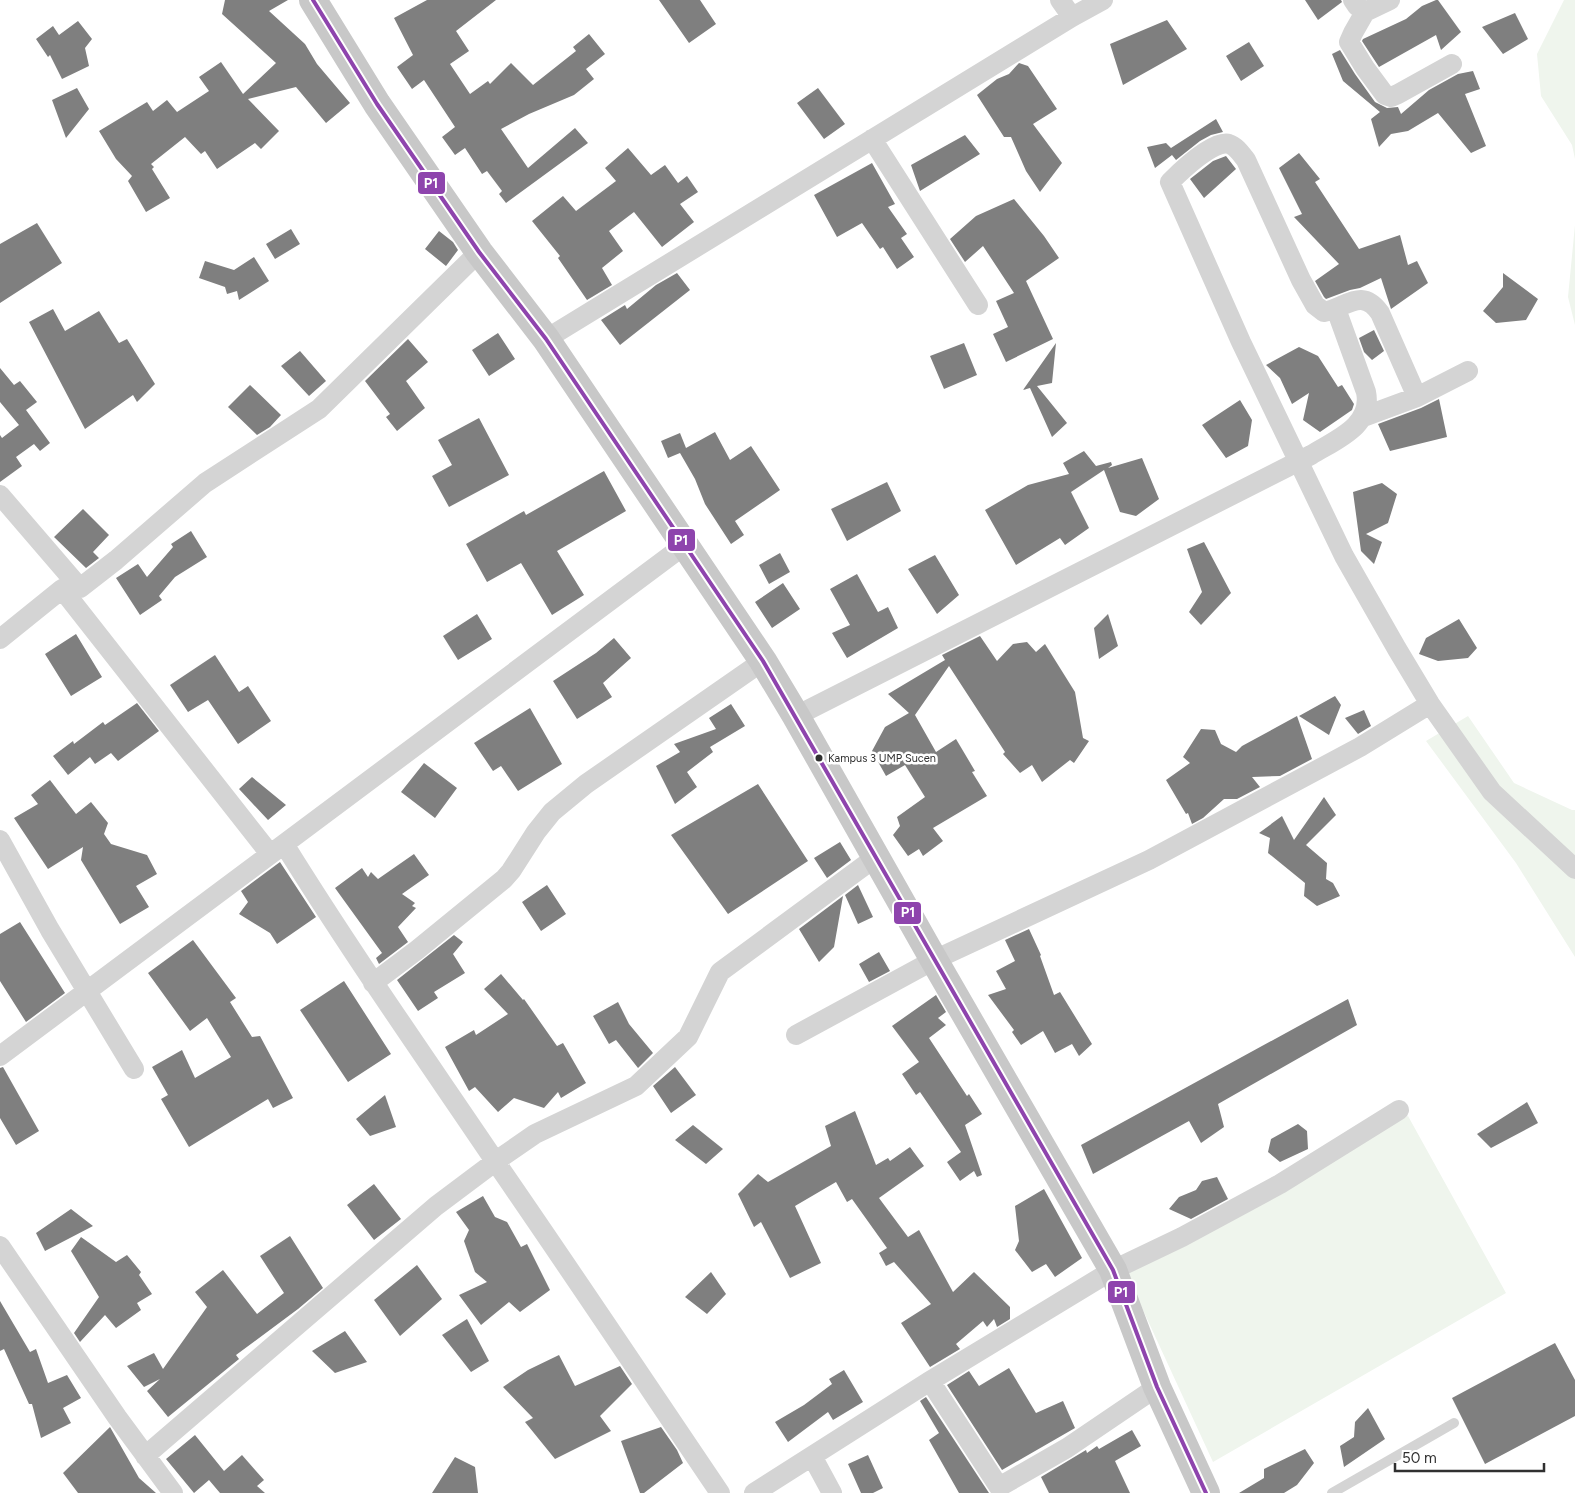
<svg xmlns="http://www.w3.org/2000/svg" width="1575" height="1493" font-family="Figtree,sans-serif">
  <style>
    .green { fill: #eff5ed }
    .building { fill: #7f7f7f }
    .lines { fill: none; stroke-linecap: round; stroke-linejoin: round }
    .service { stroke: #d4d4d4; stroke-width: 10 }
    .minor { stroke: #d4d4d4; stroke-width: 20 }
    .primary { stroke: #c8c8c8; stroke-width: 28 }
    .bus-1-casing { stroke: #fff; stroke-width: 8 }
    .bus-1 { stroke: #8e44ad; stroke-width: 4 }
    .bus-dot { fill: #303030; stroke: #fff; stroke-width: 2 }
    .labels { text-anchor: middle; stroke-width: 5; stroke-linejoin: round; paint-order: stroke }
    .bus-label { font-size: 11px; fill: #303030; stroke: #fff; text-anchor: start }
    .line-badge { stroke: #fff; stroke-width: 2 }
    .badge-label { font-size: 14px; text-anchor: middle; font-weight: bold; fill: #fff }
  </style>
  <rect width="100%" height="100%" fill="#fff"/>
  <path class="green" d="M1564,0H1575V159L1572,145L1541,96L1537,54Z
    M1575,225V325L1568,297Z
    M1468,716L1514,783L1572,810H1575V957L1516,863L1426,741Z
    M1408,1116L1506,1293L1213,1462L1125,1271Z"/>
  <path class="building" d="M225,0H288L269,11L305,44L317,64L350,103L326,123L296,87L248,99L279,131L261,149L255,143L217,169L205,151L201,154L185,137L151,164L154,167L152,169L170,198L146,212L128,181L132,176L116,159L99,131L147,102L153,111L167,100L177,112L209,91L199,77L221,62L243,94L276,63L222,14Z
    M427,0H496L456,31L469,51L450,64L470,94L488,81L490,84L511,63L533,85L576,51L573,47L589,34L605,54L586,69L594,79L574,95L529,114L501,129L528,168L575,128L588,143L506,203L499,194L502,191L487,171L482,174L465,148L455,155L442,137L455,127L424,80L412,89L397,67L413,55L394,18Z
    M659,0H700L716,24L689,43Z
    M1305,0H1341L1342,2L1318,20Z
    M1436,0H1438L1461,32L1441,50L1436,35L1379,67L1362,41L1363,39L1406,19L1422,6Z
    M1515,13L1528,39L1503,54L1482,27Z
    M1167,20L1187,49L1123,85L1110,44Z
    M78,21L92,39L85,48L89,66L62,79L50,55L48,57L36,39L53,26L59,35Z
    M1249,42L1264,66L1241,81L1226,56Z
    M1340,50L1355,74L1375,102L1387,108L1398,107L1401,114L1429,90L1458,74L1473,71L1480,89L1465,94L1486,146L1471,153L1438,113L1408,131L1391,134L1379,147L1371,119L1380,112L1343,81L1332,54Z
    M1019,63L1028,66L1057,109L1033,124L1062,163L1040,192L1026,171L1011,137H1004L977,95L997,79L1009,74Z
    M77,88L89,109L66,138L52,100Z
    M818,88L845,124L824,139L797,103Z
    M1216,119L1223,132L1211,135L1200,141L1176,160L1172,155L1155,168L1147,147L1166,143L1171,148Z
    M965,135L980,154L920,191L911,165Z
    M628,148L651,175L665,165L678,183L687,176L698,192L680,204L694,222L662,247L634,212L609,231L623,251L602,268L612,285L587,300L558,258L560,256L532,221L563,196L576,211L616,181L605,168Z
    M1299,153L1320,179L1315,182L1359,249L1400,235L1408,265L1417,261L1428,283L1391,309L1381,278L1360,288L1350,290L1326,299L1324,297L1315,281L1339,264L1294,217L1302,214L1279,168Z
    M1226,156L1236,169L1204,198L1190,179L1213,161Z
    M872,163L895,204L888,207L907,234L901,238L914,257L897,269L883,247L880,249L862,223L837,237L814,195Z
    M1014,199L1044,236L1059,258L1026,281L1053,339L1006,362L993,334L1008,327L996,301L1014,293L983,246L965,262L950,239L976,216Z
    M37,223L62,263L0,303V244Z
    M291,229L300,244L275,259L266,244Z
    M439,231L453,242L458,250L446,266L425,249Z
    M254,257L269,281L239,300L237,291L227,294L225,287L199,278L205,261L234,270Z
    M677,273L690,290L620,345L601,320L625,305L627,309L656,285Z
    M1503,273L1538,299L1526,320L1496,323L1483,311L1503,287Z
    M53,309L65,331L99,311L119,343L127,339L155,384L137,402L133,395L85,429L29,322Z
    M1374,330L1384,351L1372,360L1364,352L1359,338Z
    M498,333L515,359L489,376L472,350Z
    M408,339L428,362L406,381L425,408L397,431L386,417L390,414L365,381Z
    M964,343L977,375L944,389L930,356Z
    M1056,343L1052,383L1037,386L1067,423L1052,437L1030,388L1023,390Z
    M1299,347L1318,356L1338,387L1342,385L1354,404L1352,410L1320,432L1303,420L1309,393L1292,404L1280,378L1266,365Z
    M300,351L326,381L309,396L281,366Z
    M0,368L14,385L20,381L37,402L26,410L50,443L40,451L34,444L16,457L22,466L0,482V435L2,438L19,425L0,402Z
    M250,385L281,415L270,427L257,435L228,407Z
    M1439,399L1447,437L1390,451L1378,424L1421,408Z
    M1240,400L1252,420L1248,446L1226,458L1202,425Z
    M479,418L509,475L449,507L432,476L452,465L438,440Z
    M715,432L730,460L751,446L780,490L735,521L744,535L731,544L705,504L695,479L680,453L668,458L661,441L680,433L686,448Z
    M1084,451L1096,466L1111,462L1112,465L1108,468L1142,458L1159,499L1136,516L1120,512L1104,470L1071,492L1089,528L1065,545L1060,538L1016,565L985,510L1028,485L1069,474L1063,463Z
    M604,471L626,511L557,551L584,595L552,615L521,563L487,582L466,544L524,511L526,515Z
    M887,482L901,511L847,541L831,509Z
    M1382,483L1397,494L1388,523L1366,534L1382,542L1374,564L1361,551L1353,492Z
    M83,509L109,535L93,552L99,558L86,568L54,537Z
    M191,531L207,557L175,577L159,596L162,600L140,615L116,578L138,564L147,577L173,547L171,544Z
    M1204,542L1231,593L1201,625L1189,612L1202,592L1187,549Z
    M780,553L790,572L769,584L759,565Z
    M935,555L959,595L937,614L908,569Z
    M857,574L878,612L888,607L898,628L847,658L832,633L850,625L830,589Z
    M783,583L800,609L772,628L755,602Z
    M477,614L492,639L458,660L443,636Z
    M1108,614L1118,646L1099,659L1094,628Z
    M1459,619L1477,648L1468,658L1438,661L1419,654L1426,638Z
    M76,634L102,677L71,696L45,654Z
    M980,636L997,661L1013,644L1027,642L1036,652L1045,644L1075,692L1083,738L1089,741L1074,763L1070,760L1042,782L1032,765L1020,773L1003,754L1005,752L949,666L915,715L936,752L956,739L975,771L972,772L987,796L933,828L943,841L923,856L919,849L908,856L893,835L900,826L897,817L925,797L905,765L886,776L872,751L885,727L909,713L888,694L945,660L942,655Z
    M614,638L631,658L603,683L612,697L577,719L553,681L596,653Z
    M215,655L239,692L248,686L271,721L238,744L208,700L188,712L170,685Z
    M1335,696L1341,705L1329,735L1299,716Z
    M137,703L159,731L118,761L111,753L95,764L90,757L68,775L53,756L73,741L74,744L103,722L105,725Z
    M731,704L745,726L710,747L713,752L687,772L697,787L675,804L656,766L680,752L674,744L716,729L709,718Z
    M530,708L562,764L518,791L501,766L493,771L474,743Z
    M1364,710L1371,726L1358,734L1345,718Z
    M1297,716L1312,759L1280,776L1252,777L1260,787L1237,799H1224L1203,818L1192,824L1188,813L1186,814L1166,780L1190,763L1183,757L1201,729L1215,730L1221,744L1236,752L1242,746Z
    M424,763L457,788L435,818L401,792Z
    M252,777L286,805L268,820L239,789Z
    M50,780L76,814L91,802L108,823L104,834L111,844L147,855L157,874L136,886L149,907L120,924L81,860L83,847L48,869L14,818L38,804L31,795Z
    M758,784L808,861L728,914L671,835Z
    M1324,797L1336,815L1306,845L1327,863L1326,879L1333,883L1340,896L1317,906L1304,896L1305,883L1268,853L1270,838L1259,833L1282,816L1294,840Z
    M840,842L851,860L827,878L814,858Z
    M414,854L429,875L402,894L415,903L412,906L416,908L398,927L408,942L379,964L376,958L382,953L335,888L362,868L368,877L371,872L378,879Z
    M280,862L316,917L277,944L270,933L239,914L248,902L241,891Z
    M547,885L566,914L541,931L522,902Z
    M858,885L873,917L858,924L845,895Z
    M843,896L834,947L819,962L799,929Z
    M20,922L65,993L26,1022L0,981V934Z
    M1029,929L1041,955L1040,956L1054,995L1060,992L1092,1044L1079,1056L1072,1044L1055,1053L1043,1031L1021,1045L1012,1032L1014,1030L988,995L1006,989L996,971L1015,961L1005,940Z
    M454,935L463,942L453,954L465,973L434,992L438,998L418,1011L397,980Z
    M193,940L236,998L230,1002L252,1037L260,1036L293,1098L273,1108L268,1099L189,1147L161,1099L168,1095L152,1067L182,1050L195,1078L231,1057L207,1018L190,1031L148,973Z
    M879,952L890,971L869,982L859,964Z
    M501,974L523,1000L524,999L557,1046L563,1043L586,1083L561,1098L558,1092L544,1108L514,1098L498,1112L475,1087L469,1091L445,1047L474,1030L476,1035L508,1014L484,989Z
    M344,981L391,1054L348,1082L300,1010Z
    M936,995L946,1012L938,1018L946,1025L929,1038L967,1096L969,1094L982,1114L965,1125L982,1175L977,1177L974,1171L960,1181L947,1162L961,1152L920,1092L916,1095L902,1074L919,1062L892,1026Z
    M1348,999L1357,1025L1218,1104L1224,1127L1201,1143L1189,1121L1093,1174L1081,1145Z
    M618,1002L629,1024L653,1053L638,1068L616,1040L609,1044L593,1016Z
    M3,1067L39,1131L16,1145L0,1118V1068Z
    M675,1067L696,1095L671,1113L653,1086Z
    M385,1095L396,1127L370,1136L356,1119Z
    M1527,1102L1538,1123L1491,1148L1477,1134Z
    M855,1111L876,1165L888,1158L890,1161L910,1147L924,1166L879,1198L908,1237L919,1230L953,1292L974,1272L1010,1307V1319L997,1327L994,1319L987,1327L983,1321L956,1344L960,1349L930,1367L901,1323L931,1304L894,1262L886,1266L879,1253L887,1248L852,1199L847,1202L836,1182L795,1206L821,1263L790,1278L761,1222L754,1227L738,1194L758,1174L768,1182L831,1146L825,1126Z
    M1298,1124L1307,1131L1308,1149L1280,1162L1268,1152L1271,1139Z
    M693,1125L723,1149L706,1164L675,1140Z
    M1217,1177L1228,1199L1191,1219L1169,1209L1179,1197L1196,1190L1202,1181Z
    M374,1184L401,1219L374,1240L347,1205Z
    M1044,1189L1082,1258L1055,1277L1046,1264L1032,1272L1015,1250L1019,1241L1015,1206Z
    M483,1196L495,1217L507,1222L521,1247L527,1244L550,1290L520,1312L509,1302L481,1325L459,1295L487,1282L475,1272L464,1241L469,1230L456,1212Z
    M71,1209L93,1226L45,1251L36,1233Z
    M290,1236L323,1288L298,1309L236,1355L239,1359L168,1417L147,1391L160,1379L144,1387L127,1366L154,1353L163,1369L207,1307L195,1292L223,1270L257,1314L284,1293L260,1256Z
    M81,1237L116,1262L127,1255L141,1272L139,1275L152,1294L137,1303L141,1310L116,1328L105,1315L80,1342L74,1333L99,1297L71,1251Z
    M417,1265L442,1299L400,1336L374,1300Z
    M711,1272L726,1294L707,1314L685,1297Z
    M0,1301L30,1352L36,1349L48,1383L67,1375L81,1398L63,1408L71,1423L41,1438L32,1404H29L4,1349L0,1351Z
    M467,1319L489,1361L471,1372L442,1335Z
    M345,1331L367,1362L335,1373L312,1351Z
    M1555,1343L1575,1380V1416L1485,1464L1452,1398Z
    M559,1355L575,1386L620,1366L632,1384L600,1416L611,1431L555,1459L525,1422L533,1418L503,1387L528,1370Z
    M1009,1368L1036,1413L1063,1401L1075,1428L1002,1470L947,1385L969,1371L979,1386Z
    M844,1370L863,1402L833,1420L828,1412L788,1442L775,1422L804,1405L832,1384L829,1379Z
    M926,1397L989,1493H959L929,1440L939,1433L920,1401Z
    M1368,1408L1385,1439L1344,1467L1340,1446L1354,1437L1355,1422Z
    M110,1427L139,1478L156,1493H78L63,1473Z
    M661,1427L677,1450L683,1463L644,1493H640L621,1441Z
    M1132,1430L1141,1446L1115,1461L1130,1493H1049L1041,1477L1086,1450L1087,1453L1097,1446L1099,1449Z
    M195,1435L224,1471L242,1455L264,1480L257,1486L265,1493H220L209,1480L194,1493L166,1459Z
    M1305,1449L1314,1463L1297,1485L1284,1493H1239L1264,1478V1469Z
    M868,1455L883,1488L873,1493H861L848,1464Z
    M455,1457L475,1467L478,1493H432Z"/>
  <g class="lines">
    <path class="service" d="M1332,1493L1454,1423"/>
    <path class="minor" d="M1060,0L1072,17
      M1353,0L1357,6L1365,12L1390,0
      M1365,12L1353,33L1349,42L1365,68L1385,95L1391,97L1398,94L1452,64
      M872,139L978,305
      M546,339L1072,17L1103,0
      M1417,397L1380,313C1362,287 1347,307 1324,312L1315,305L1301,280L1246,160C1242,155 1236,146 1229,144C1214,139 1180,172 1170,182L1241,342L1344,556L1397,649L1430,704L1492,792L1575,869
      M1363,417L1417,397L1468,371
      M0,495L80,588
      M62,589L270,854
      M0,639L62,589L80,588L116,560L205,483L319,409L479,252
      M796,716L1311,455C1335,440 1373,426 1366,392L1336,309
      M0,840L50,930L134,1069
      M284,844C351,952 424,1056 495,1161C571,1271 645,1382 720,1493
      M373,983L417,950L504,879L511,871L536,832L552,812L586,784L763,661
      M796,1035L934,960L1149,860L1360,747L1430,704
      M0,1056L686,544
      M0,1246L117,1417L173,1493
      M930,1381L999,1487L1067,1448L1157,1387
      M145,1456L436,1206L496,1161L535,1134L636,1086L688,1037L720,972L876,857
      M812,1456L832,1493
      M754,1493L930,1381L1113,1270L1182,1237L1280,1184L1399,1110"/>
    <path class="primary" d="M313,0L377,104L479,252L546,339L763,661L796,716L934,960L1113,1270L1157,1387L1206,1493"/>
    <g class="bus-1-casing">
      <path id="bus-1" d="M313,0L377,104L479,252L546,339L763,661L1113,1270L1157,1387L1206,1493"/>
    </g>
    <use href="#bus-1" class="bus-1"/>
  </g>
  <circle class="bus-dot" cx="819" cy="758" r="4.5"/>
  <g class="labels">
    <g class="bus-label">
      <text x="828" y="762">Kampus 3 UMP Sucen</text>
    </g>
  </g>
  <g class="line-badge">
    <rect x="417" y="171" width="29" height="24" rx="5" fill="#8e44ad"/>
    <rect x="667" y="528" width="29" height="24" rx="5" fill="#8e44ad"/>
    <rect x="893" y="901" width="29" height="24" rx="5" fill="#8e44ad"/>
    <rect x="1107" y="1280" width="29" height="24" rx="5" fill="#8e44ad"/>
  </g>
  <g class="badge-label">
    <text x="431" y="188">P1</text>
    <text x="681" y="545">P1</text>
    <text x="908" y="917">P1</text>
    <text x="1121" y="1297">P1</text>
  </g>
  <path d="M1395 1463v8h149v-8" fill="none" stroke="#303030" stroke-width="2.5"/>
  <text x="1402" y="1463" font-size="15" fill="#303030" stroke="#ffffff" stroke-width="4" paint-order="stroke">50 m</text>
</svg>
